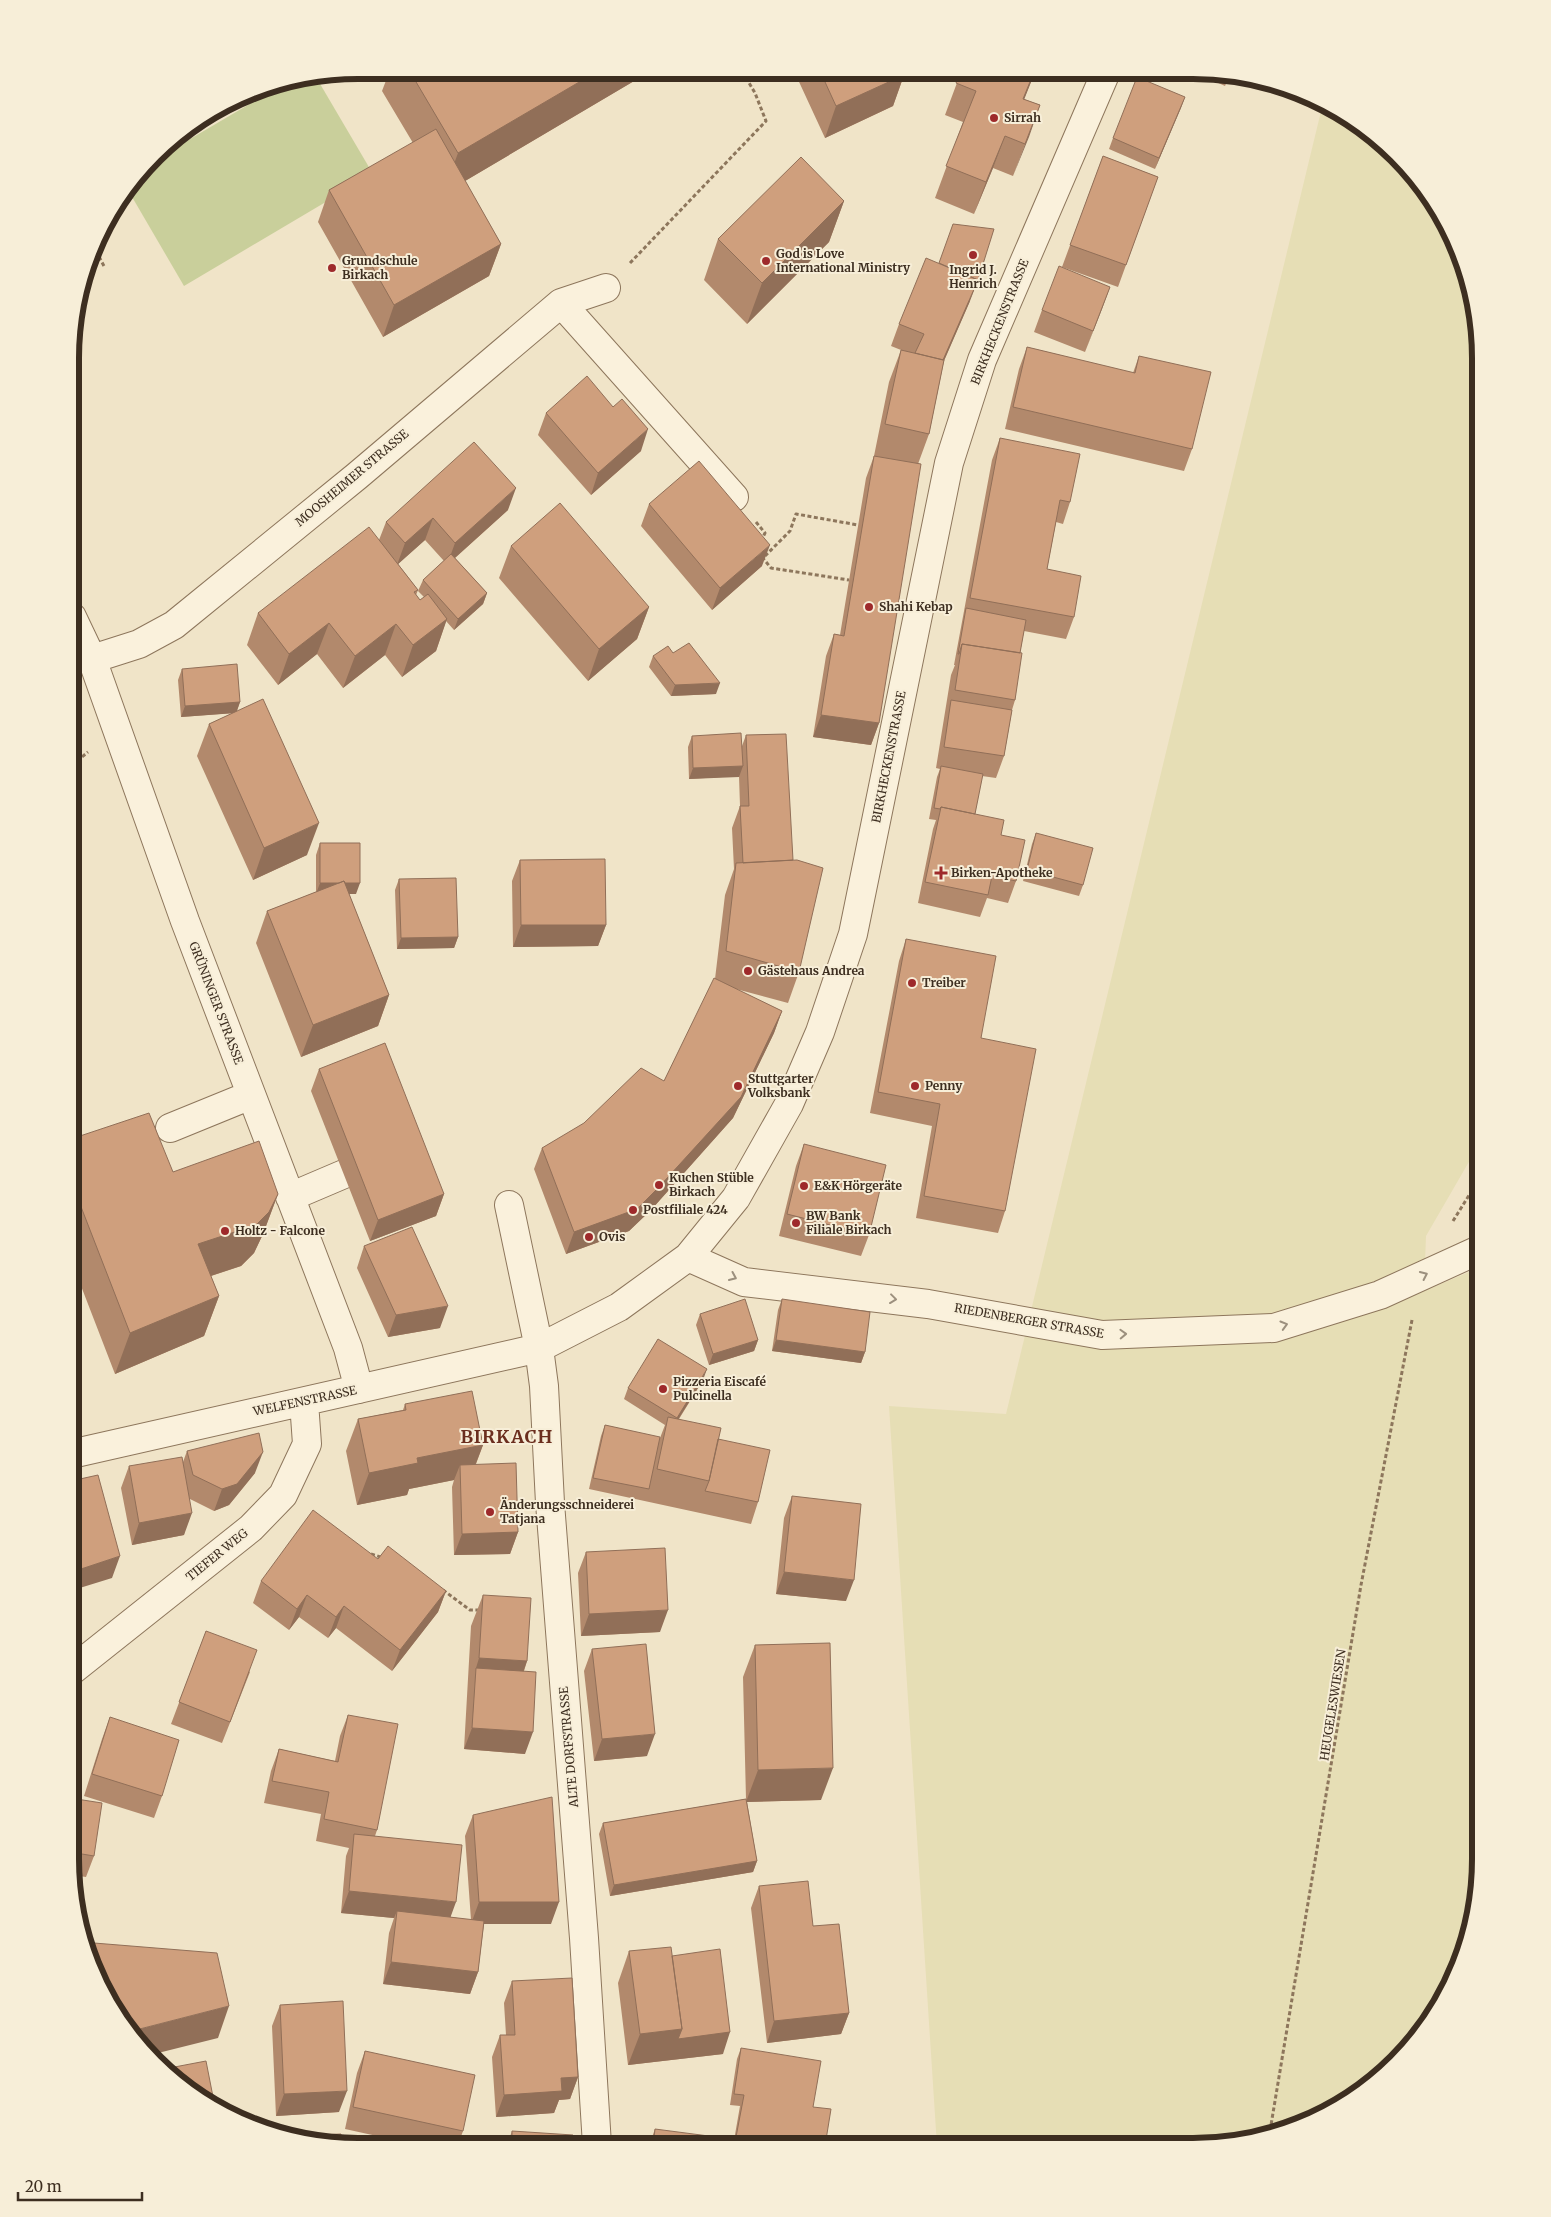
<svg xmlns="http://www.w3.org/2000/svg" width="1551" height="2217" font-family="Merriweather,serif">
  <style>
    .farmland { fill: #e6deb5 }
    .green { fill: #c9cf9b }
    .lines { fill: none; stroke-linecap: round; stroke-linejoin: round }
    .minor-casing { stroke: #8d765c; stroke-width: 30 }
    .path { stroke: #8d765c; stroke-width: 3; stroke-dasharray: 4 2.5; stroke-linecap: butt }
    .minor { stroke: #faf1dc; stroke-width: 28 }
    .wall { fill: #b2896c; fill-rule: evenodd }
    .shaded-wall { fill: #916f58 }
    .building { fill: #cf9f7d; stroke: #916f58 }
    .oneway { stroke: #9c907e }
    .poi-dot { fill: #9e2a2b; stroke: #f7eed8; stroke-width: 2 }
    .labels { text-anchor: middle; stroke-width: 4; stroke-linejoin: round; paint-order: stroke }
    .poi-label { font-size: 12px; font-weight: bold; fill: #3d2e20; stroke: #f7eed8; text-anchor: start }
    .street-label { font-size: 12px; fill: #3d2e20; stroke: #f7eed8 }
    .district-label { font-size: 18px; font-weight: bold; letter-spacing: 1px; fill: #6b2e1e; stroke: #f7eed8 }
    .rim { fill: none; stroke: #3d2e20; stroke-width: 6 }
  </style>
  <rect width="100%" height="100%" fill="#f0e4c8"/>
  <path class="farmland" d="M1323,103L1368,129L1410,168L1451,231L1471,283L1481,357V1141L1426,1236L1424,1291L1481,1267L1480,1879L1466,1952L1432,2019L1383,2076L1320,2117L1268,2137L1194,2147L937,2146L889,1406L1006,1414Z"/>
  <path class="green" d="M316,77L373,174L184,286L128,190L151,162L287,82Z"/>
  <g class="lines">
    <g class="minor-casing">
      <path id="minor" d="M561,303L734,497
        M72,617L92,659L185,921L348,1348L359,1389
        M92,659L139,644L174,625L357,476L561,303L606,288
        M170,1128L251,1095
        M290,1197L344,1174
        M509,1205L539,1348L544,1386L550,1503L584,1938L597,2145
        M688,1257L744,1282L928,1304L1102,1335L1274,1328L1380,1295L1481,1249
        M71,1454L539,1348L619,1307L688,1257L736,1198L789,1104L820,1032L853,934L949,463L982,360L1106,72
        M70,1672L251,1528L283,1495L307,1444L304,1402"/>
    </g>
    <path class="path" d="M96,251L105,268
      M630,263L766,121L755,93L742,71
      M756,522L765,533L762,539
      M765,556L790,531L796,514L858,525
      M762,557L771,568L849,580
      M72,765L88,752
      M1453,1221L1481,1176
      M371,1554L384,1558
      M443,1590L470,1610H481
      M1269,2137L1361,1585L1412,1320"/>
    <use href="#minor" class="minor"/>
  </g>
  <path class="wall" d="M390,70L651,71L465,181L501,244L489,276L383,337L318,222L329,190L413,143L382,91Z
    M794,71L903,72L904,75L893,106L825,138Z
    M961,72H1035L1024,99L1040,105L1013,176L993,168L974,214L935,198L963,122L945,115Z
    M1194,72H1231L1225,86Z
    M1185,97L1155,169L1109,149L1113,138Z
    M1103,156L1158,177L1118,287L1062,267Z
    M844,201L829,242L747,324L704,280L718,239Z
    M1110,287L1085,352L1034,332L1042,310Z
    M970,301L944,361L929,434L918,464L879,723L871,745L813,737L826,656L834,634L840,635L866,478L874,456L879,457L874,456L889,382L901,350L906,352L891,346L899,324Z
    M1027,347L1133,373L1139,356L1192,449L1184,471L1005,429L1019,369Z
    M613,407L641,451L591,495L538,435L546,413Z
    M1000,438L1070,502L1063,524L1056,522L1047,569L1074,617L1066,639L1024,631L1020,653L1015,700L1012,710L1004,756L996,778L982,776L975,814L1001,835L1016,881L1008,903L987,898L980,917L918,903L933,829L936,820L929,819L937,777L940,769L936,768L951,675L955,665H954L992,460Z
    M649,504L762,566L712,610L641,526Z
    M508,510L455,558L487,593L483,604L454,630L446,621L436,651L402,677L385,655L343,688L317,654L278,685L247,645L258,613L379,540L386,522ZM425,540L444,561L423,580L418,591L424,597L420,600L416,595L418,590L398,564Z
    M511,546L649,607L637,639L588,681L499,578Z
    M673,653L716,694L671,696L649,667L653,656Z
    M182,669L240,702L237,711L307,855L253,880L197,756L209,724L233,713L181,717L178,680Z
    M746,735L792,860L799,972L788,1003L736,989L782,1011L774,1033L733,1118L651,1210L629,1231L566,1254L534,1169L542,1148L664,1081L715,979L725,895L734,869L732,828L740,806L739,776L689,779L688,747L692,736L742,746Z
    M1036,833L1083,885L1079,896L1023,881L1032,844Z
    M320,843L356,894H349L389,995L378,1026L301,1057L256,943L267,911L316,892V855Z
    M520,860L606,925L598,946L513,947L512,881Z
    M399,879L458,937L454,948L397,949L395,890Z
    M906,939L981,1038L1005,1211L998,1233L916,1218L932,1126L870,1113L899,961Z
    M319,1069L444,1194L436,1216L370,1241L311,1091Z
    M71,1139L173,1172L278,1194L263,1234L254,1253L241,1266L211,1276L219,1296L204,1336L115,1374L71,1260Z
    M804,1144L869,1235L861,1256L779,1236L796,1166Z
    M364,1246L440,1328L388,1337L357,1268Z
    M782,1299L865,1352L861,1363L772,1351L778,1310Z
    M700,1314L758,1340L754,1351L709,1365L696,1325Z
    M703,1380L679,1419L718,1439L758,1502L751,1524L589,1489L601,1436L605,1425L660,1438L665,1425L624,1399L628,1388Z
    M405,1404L483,1445L476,1464L518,1532L510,1554L454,1555L452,1487L454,1480L409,1489L407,1495L357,1505L346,1451L358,1419L403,1410Z
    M187,1451L255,1473L229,1505L214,1511L190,1499L184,1535L132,1545L121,1488L129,1466L183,1462Z
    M792,1496L846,1601L776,1594L784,1518Z
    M586,1552L660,1632L581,1636L578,1573Z
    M378,1559L446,1591L438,1612L392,1671L336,1628L328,1638L299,1617L289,1630L253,1603L261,1581Z
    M483,1595L527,1661L524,1671L525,1754L464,1749L471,1626Z
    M206,1631L250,1672L222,1743L171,1724Z
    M755,1645L821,1800L747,1802L757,1861L753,1872L610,1896L599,1834L603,1823L746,1799L743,1677Z
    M592,1649L647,1756L594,1761L584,1671Z
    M348,1715L377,1830L375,1836L451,1917L471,1920L465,1836L473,1815L551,1924H484L478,1972L470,1994L383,1984L389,1933L394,1918L341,1913L346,1856L349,1848L316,1841L321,1814L264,1803L271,1771L279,1749L335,1761L340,1736Z
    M110,1717L162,1796L154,1818L84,1796L102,1739Z
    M70,1798L94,1856L86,1877L72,1875L70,1860Z
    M759,1886L813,1926L849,2013L841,2034L767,2043L751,1908Z
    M629,1951L672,1956L723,2054L628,2065L618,1983Z
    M512,1981L578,2077L570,2099L559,2100L554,2113L496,2117L492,2057L500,2035H506L504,2003Z
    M280,2005L339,2112L276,2116L272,2026Z
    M741,2048L813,2107L825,2146H733L740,2106L730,2105L737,2059Z
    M365,2051L463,2131L458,2145H418L345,2129L357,2073Z
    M655,2129L723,2146L650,2145L651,2140Z
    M512,2131L572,2145H507Z"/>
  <path class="shaded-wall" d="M598,71H651L443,194L458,153Z
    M1034,72H1035L1012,130L1023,99Z
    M904,75L893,106L825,138L836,106Z
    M1185,97L1181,108L1155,169L1159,158Z
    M1040,105L1029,137L1013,176L1025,144Z
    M1005,136L993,168L974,214L986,182Z
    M844,201L829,242L747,324L762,283Z
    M501,244L489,276L383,337L394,305Z
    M978,280L970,301L932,388L940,366Z
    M1110,287L1102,309L1085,352L1093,331Z
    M648,429L641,451L591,495L598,473Z
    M516,488L508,510L447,565L455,543Z
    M433,518L425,540L397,565L405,543Z
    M770,545L762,566L712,610L720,588Z
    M487,593L483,604L454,630L458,619Z
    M649,607L637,639L588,681L599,649Z
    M447,619L436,651L402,677L413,645Z
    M329,623L317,654L278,685L289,654Z
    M396,624L385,655L343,688L355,656Z
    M720,683L716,694L671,696L675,685Z
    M240,702L236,713L181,717L185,706Z
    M821,715L879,723L871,745L813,737Z
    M743,766L739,777L689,779L693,768Z
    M319,823L307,855L253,880L264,848Z
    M320,883H360L356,894H316Z
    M521,925H606L598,946L513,947Z
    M458,937L454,948L397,949L401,938Z
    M389,995L378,1026L301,1057L313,1025Z
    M782,1011L774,1033L733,1118L651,1210L629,1231L566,1254L574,1232Z
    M278,1194L263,1234L254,1253L241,1266L183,1285L198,1244Z
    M444,1194L436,1216L370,1241L378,1220Z
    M219,1296L204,1336L115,1374L130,1333Z
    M448,1306L440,1328L388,1337L396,1315Z
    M758,1340L754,1351L709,1365L713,1354Z
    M776,1340L865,1352L861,1363L772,1351Z
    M707,1369L703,1380L672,1429L677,1418Z
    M483,1445L471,1476L460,1465L454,1480L409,1489L407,1495L357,1505L369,1473L417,1458Z
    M263,1452L255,1473L229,1505L214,1511L222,1489Z
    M192,1513L184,1535L132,1545L139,1523Z
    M518,1532L510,1554L454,1555L462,1534Z
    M120,1556L112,1578L70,1591V1572Z
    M784,1572L854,1580L846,1601L776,1594Z
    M446,1591L438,1612L392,1671L400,1650Z
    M307,1595L299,1617L289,1630L297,1609Z
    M344,1606L336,1628L328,1638L336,1617Z
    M668,1610L660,1632L581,1636L589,1614Z
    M479,1658L527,1661L516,1693L476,1668Z
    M472,1728L533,1732L525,1754L464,1749Z
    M655,1734L647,1756L594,1761L602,1739Z
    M833,1768L821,1800L746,1802L758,1770Z
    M757,1861L753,1872L610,1896L614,1885Z
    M349,1891L456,1902L448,1924L397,1911L394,1918L341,1913Z
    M479,1902H559L551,1924H471Z
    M391,1962L478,1972L470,1994L383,1984Z
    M229,2006L218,2038L150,2055L128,2032Z
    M849,2013L841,2034L767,2043L774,2021Z
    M682,2029L730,2032L723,2054L628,2065L640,2034Z
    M578,2077L570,2099L559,2100L554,2113L496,2117L504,2095L561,2078Z
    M347,2091L339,2112L276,2116L284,2094Z
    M736,2137L744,2138L741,2146H733Z"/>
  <path class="building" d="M409,70L598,71L458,153Z
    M820,71L903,72L904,75L836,106Z
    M961,72H1034L1023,99L1040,105L1025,144L1005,136L986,182L946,166L976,91L956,83Z
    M1137,77L1185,97L1159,158L1113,138Z
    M436,129L501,244L394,305L329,190Z
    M1103,156L1158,177L1126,265L1070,245Z
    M801,157L844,201L762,283L718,239Z
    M953,224L994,229L978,280L939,263Z
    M926,258L978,280L943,360L915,353L924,334L899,324Z
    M1059,266L1110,287L1093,331L1042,310Z
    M1027,347L1135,373L1139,356L1211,372L1192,449L1013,407Z
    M901,350L944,360L929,434L885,424Z
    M587,376L613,407L622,399L648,429L598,473L546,413Z
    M1000,438L1080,454L1070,502L1060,500L1047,569L1081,576L1074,617L970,598Z
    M474,442L516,488L455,543L433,518L405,543L386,522Z
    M874,456L921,464L879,723L821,715L834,634L844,636Z
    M699,461L770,545L720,588L649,504Z
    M560,503L649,607L599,649L511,546Z
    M369,527L418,590L414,592L420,600L428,594L447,619L413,645L396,624L355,656L329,623L289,654L258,613Z
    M451,554L487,593L458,619L423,580Z
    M966,608L1026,620L1020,653L962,644L959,654H958Z
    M689,643L720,683L675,685L653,656L668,646L673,653Z
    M962,644L1022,653L1015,700L955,690Z
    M237,664L240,702L185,706L182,669Z
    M263,699L319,823L264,848L209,724Z
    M951,700L1012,710L1004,756L944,747Z
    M741,733L743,766L693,768L692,736Z
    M786,734L793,860L743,863L740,806H749L746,735Z
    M941,766L983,774L975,814L941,807L940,809L934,808Z
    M941,807L1004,820L1001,835L1025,840L1016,881L992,876L988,895L925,882Z
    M1036,833L1093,848L1083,885L1027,870Z
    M320,843H360V883H345L344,881L339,883H320Z
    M605,859L606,925H521L520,860Z
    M797,860L823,868L799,972L726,951L736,863Z
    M456,878L458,937L401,938L399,879Z
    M344,881L389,995L313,1025L267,911Z
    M906,939L996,956L981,1038L1036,1049L1005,1211L924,1196L940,1104L878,1092Z
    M714,978L782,1011L741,1097L658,1188L637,1209L574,1232L542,1148L584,1123L641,1068L664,1081Z
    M385,1043L444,1194L378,1220L319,1069Z
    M149,1113L173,1172L259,1141L278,1194L269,1212L256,1225L198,1244L219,1296L130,1333L71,1181V1139Z
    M804,1144L886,1165L869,1235L787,1214Z
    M412,1227L448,1306L396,1315L364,1246Z
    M745,1299L758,1340L713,1354L700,1314Z
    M782,1299L870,1312L865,1352L776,1340Z
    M658,1339L707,1369L677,1418L628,1388Z
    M472,1391L483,1445L417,1458L418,1463L369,1473L358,1419L406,1410L405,1404Z
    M668,1417L721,1428L709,1481L657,1469Z
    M605,1425L660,1437L649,1489L593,1478Z
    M259,1433L263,1452L237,1484L222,1489L193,1475L187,1451Z
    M718,1439L770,1450L758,1502L705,1491L709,1481Z
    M182,1457L192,1513L139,1523L129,1466Z
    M516,1463L518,1532L462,1534L460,1465Z
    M98,1475L120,1556L84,1568L70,1572L71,1481Z
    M792,1496L861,1504L854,1580L784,1572Z
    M313,1510L378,1559L388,1546L446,1591L400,1650L344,1606L336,1617L307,1595L297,1609L261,1581Z
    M665,1548L668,1610L589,1614L586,1552Z
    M483,1595L531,1598L527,1661L479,1658Z
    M206,1631L257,1650L230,1722L179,1702Z
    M830,1643L833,1768L758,1770L755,1645Z
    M646,1644L655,1734L602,1739L592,1649Z
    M476,1668L536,1672L533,1732L472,1728Z
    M348,1715L398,1724L377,1830L324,1819L329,1792L272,1781L279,1749L338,1762Z
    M110,1717L179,1740L162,1796L92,1774Z
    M552,1797L559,1902H479L473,1815Z
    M70,1798L102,1803L94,1856L70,1852Z
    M746,1799L757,1861L614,1885L603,1823Z
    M354,1834L462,1845L456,1902L349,1891Z
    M808,1881L813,1926L839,1924L849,2013L774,2021L759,1886Z
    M397,1911L484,1921L478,1972L391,1962Z
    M94,1943L217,1953L229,2006L128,2032L100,1986L90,1957Z
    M671,1947L682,2029L640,2034L629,1951Z
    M720,1949L730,2032L678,2039L682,2029L672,1956Z
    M572,1978L578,2077L561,2078L562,2091L504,2095L500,2035H515L512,1981Z
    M343,2001L347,2091L284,2094L280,2005Z
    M741,2048L821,2061L813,2107L831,2109L825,2146H743L744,2138L736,2137L744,2095L734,2094Z
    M365,2051L475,2075L463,2131L353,2107Z
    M206,2061L215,2107L183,2088L164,2069Z
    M655,2129L724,2138L723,2146H653Z
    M512,2131L573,2135L572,2145H512Z
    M341,2134V2145H320L287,2136Z"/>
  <defs><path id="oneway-chevron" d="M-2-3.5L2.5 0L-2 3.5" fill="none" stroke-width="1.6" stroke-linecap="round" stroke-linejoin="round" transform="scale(1.25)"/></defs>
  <g class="oneway">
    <use href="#oneway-chevron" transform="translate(1424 1275) rotate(-25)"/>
    <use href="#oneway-chevron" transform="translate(733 1277) rotate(24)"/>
    <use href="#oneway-chevron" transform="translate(893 1299) rotate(7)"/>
    <use href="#oneway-chevron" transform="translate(1284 1325) rotate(-16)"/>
    <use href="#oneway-chevron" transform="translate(1123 1334) rotate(-2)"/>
  </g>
  <g class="poi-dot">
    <circle cx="994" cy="118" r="5"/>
    <circle cx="973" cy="255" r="5"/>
    <circle cx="766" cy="261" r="5"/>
    <circle cx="332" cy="268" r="5"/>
    <circle cx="869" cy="607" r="5"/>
    <path d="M938.5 865.5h5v5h5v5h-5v5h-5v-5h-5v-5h5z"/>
    <circle cx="748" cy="971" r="5"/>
    <circle cx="912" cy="983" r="5"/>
    <circle cx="738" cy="1086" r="5"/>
    <circle cx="915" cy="1086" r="5"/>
    <circle cx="659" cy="1185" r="5"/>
    <circle cx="804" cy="1186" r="5"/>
    <circle cx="633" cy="1210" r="5"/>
    <circle cx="796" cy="1223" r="5"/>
    <circle cx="225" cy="1231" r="5"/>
    <circle cx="589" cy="1237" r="5"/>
    <circle cx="663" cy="1389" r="5"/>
    <circle cx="490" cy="1512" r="5"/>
  </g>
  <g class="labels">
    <g class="poi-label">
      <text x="1004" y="122">Sirrah</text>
      <text x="776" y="258">God is Love<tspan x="776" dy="14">International Ministry</tspan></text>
      <text x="342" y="265">Grundschule<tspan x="342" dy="14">Birkach</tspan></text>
      <text x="973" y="274" text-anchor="middle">Ingrid J.<tspan x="973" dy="14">Henrich</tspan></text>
      <text x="879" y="611">Shahi Kebap</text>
      <text x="951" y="877">Birken-Apotheke</text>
      <text x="758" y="975">Gästehaus Andrea</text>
      <text x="922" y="987">Treiber</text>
      <text x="748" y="1083">Stuttgarter<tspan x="748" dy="14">Volksbank</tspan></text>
      <text x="925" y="1090">Penny</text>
      <text x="669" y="1182">Kuchen Stüble<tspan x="669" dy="14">Birkach</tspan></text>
      <text x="814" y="1190">E&amp;K Hörgeräte</text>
      <text x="643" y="1214">Postfiliale 424</text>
      <text x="806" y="1220">BW Bank<tspan x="806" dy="14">Filiale Birkach</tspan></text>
      <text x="235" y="1235">Holtz - Falcone</text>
      <text x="599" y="1241">Ovis</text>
      <text x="673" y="1386">Pizzeria Eiscafé<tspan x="673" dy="14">Pulcinella</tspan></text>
      <text x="500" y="1509">Änderungsschneiderei<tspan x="500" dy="14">Tatjana</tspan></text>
    </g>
    <g class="street-label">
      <text transform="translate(1000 322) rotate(-68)" y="4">BIRKHECKENSTRASSE</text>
      <text transform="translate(352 478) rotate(-40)" y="4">MOOSHEIMER STRASSE</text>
      <text transform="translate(889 757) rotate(-79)" y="4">BIRKHECKENSTRASSE</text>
      <text transform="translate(216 1003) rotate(69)" y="4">GRÜNINGER STRASSE</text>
      <text transform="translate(1029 1321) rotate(10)" y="4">RIEDENBERGER STRASSE</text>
      <text transform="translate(305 1401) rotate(-12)" y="4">WELFENSTRASSE</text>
      <text transform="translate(217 1555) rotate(-39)" y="4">TIEFER WEG</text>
      <text transform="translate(1333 1705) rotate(-81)" y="4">HEUGELESWIESEN</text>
      <text transform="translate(569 1747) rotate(-95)" y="4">ALTE DORFSTRASSE</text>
    </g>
    <g class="district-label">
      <text x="507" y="1443">BIRKACH</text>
    </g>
  </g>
  <path d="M0 0H1551V2217H0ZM358 79H1193A279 279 0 0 1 1472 358V1859A279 279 0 0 1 1193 2138H358A279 279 0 0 1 79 1859V358A279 279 0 0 1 358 79Z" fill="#f7eed8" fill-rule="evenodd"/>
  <path class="rim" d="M358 79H1193A279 279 0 0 1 1472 358V1859A279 279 0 0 1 1193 2138H358A279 279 0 0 1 79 1859V358A279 279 0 0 1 358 79Z"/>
  <path d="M18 2192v8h124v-8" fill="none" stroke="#3d2e20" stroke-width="2.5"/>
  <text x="25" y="2192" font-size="15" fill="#3d2e20" stroke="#f7eed8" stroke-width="4" paint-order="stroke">20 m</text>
</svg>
